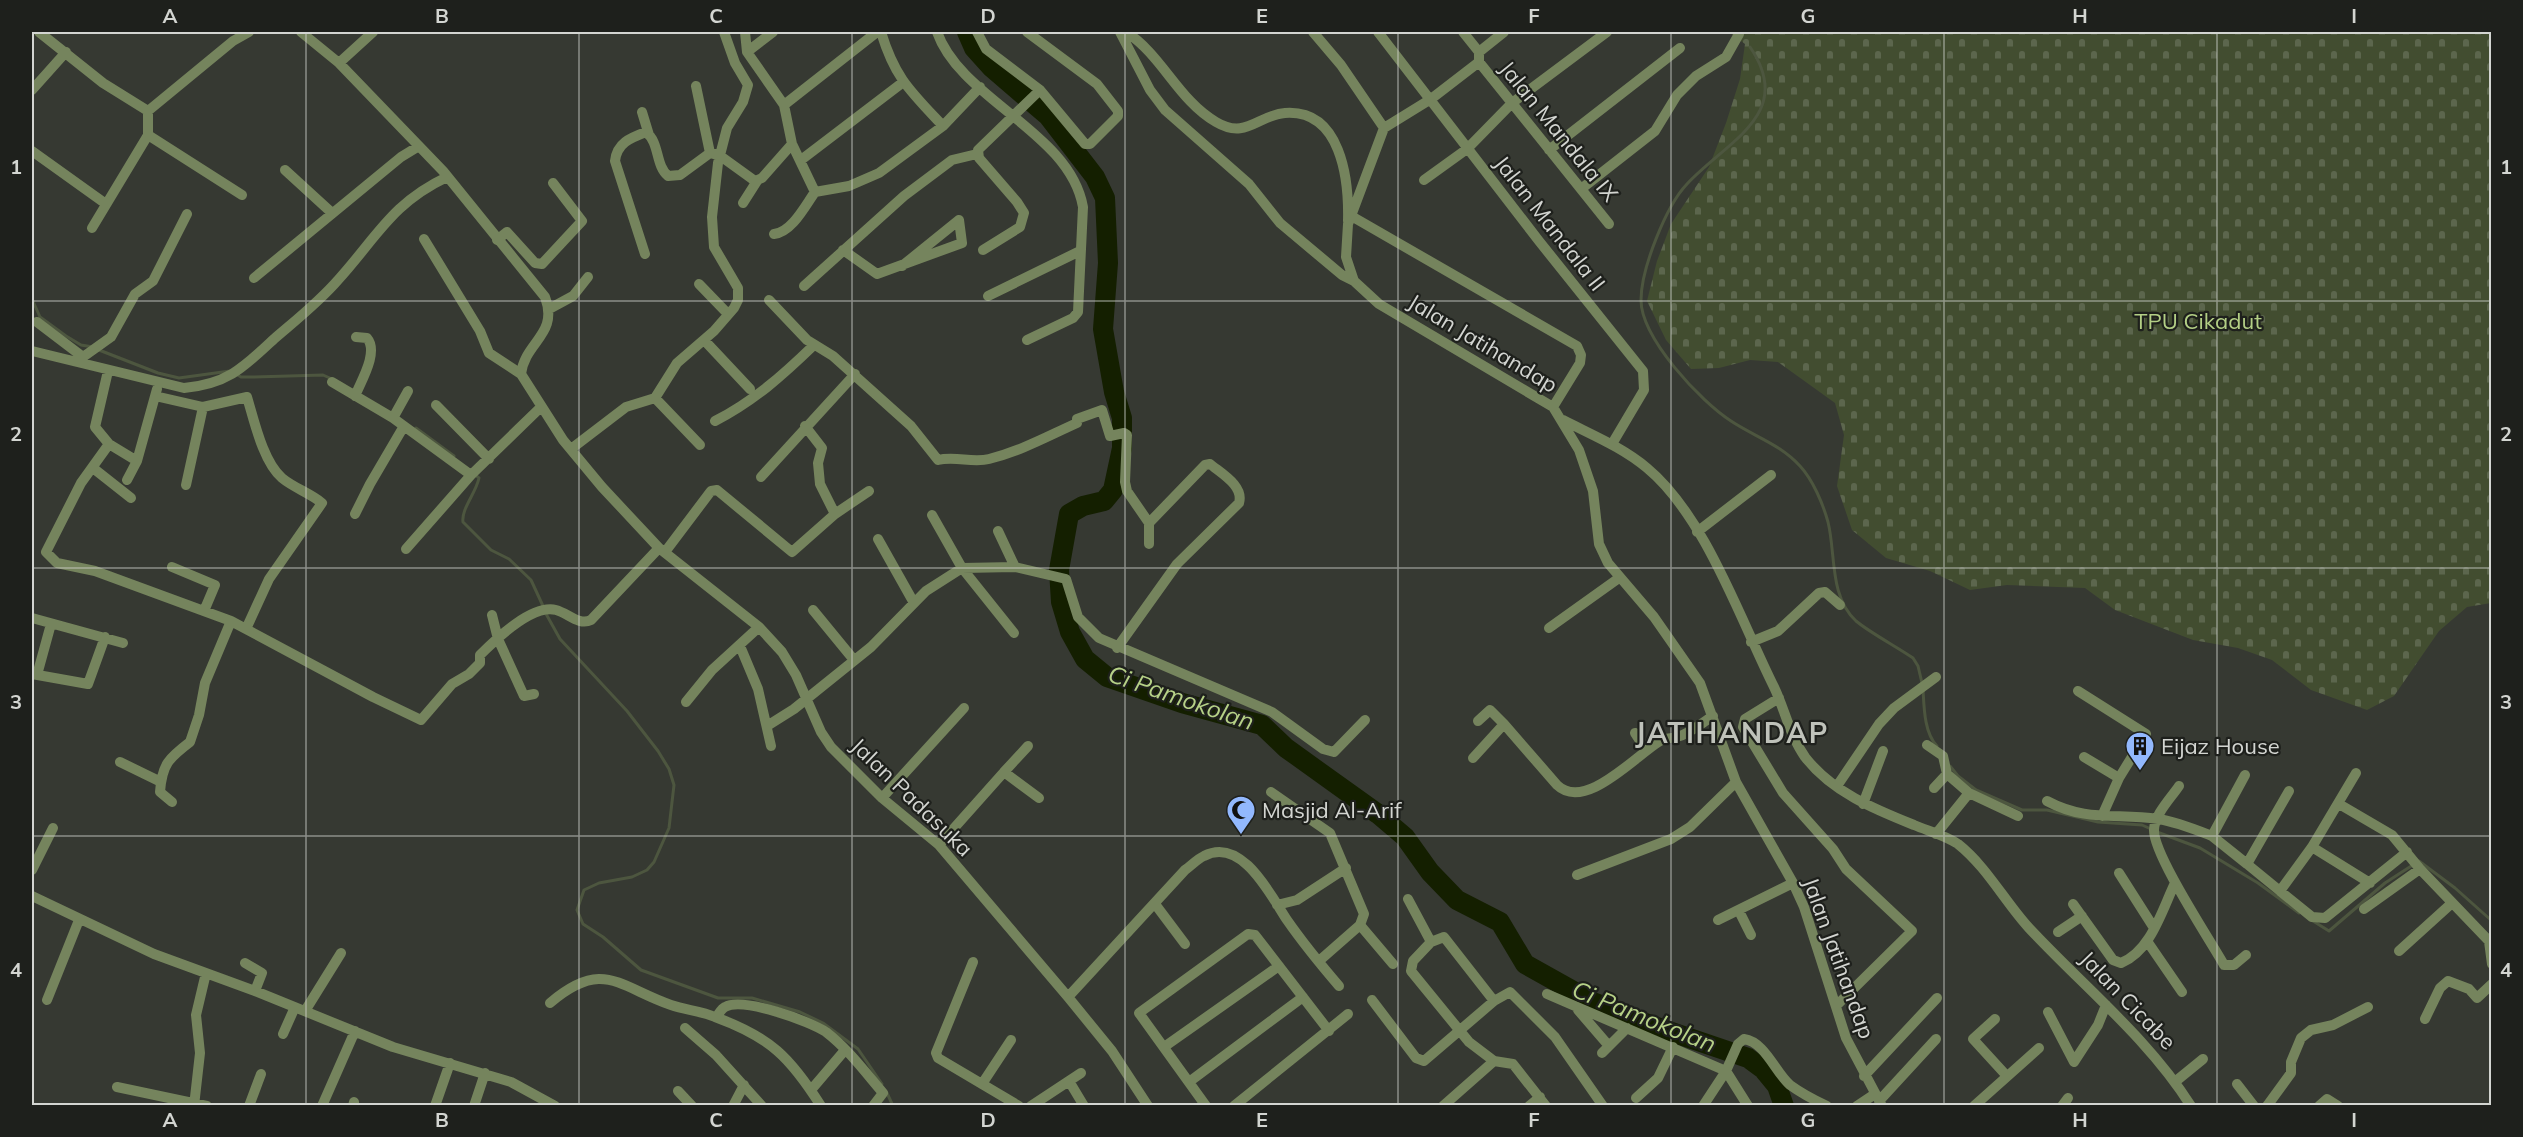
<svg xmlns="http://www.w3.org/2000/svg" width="2523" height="1137" font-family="Mulish,sans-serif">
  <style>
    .cemetery { fill: url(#cemetery-stones) }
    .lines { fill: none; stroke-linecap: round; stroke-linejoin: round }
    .stream { stroke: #4d563f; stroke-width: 3 }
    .river { stroke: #141f00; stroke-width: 20 }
    .minor { stroke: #75845d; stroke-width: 10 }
    .grid { fill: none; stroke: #d3d5d1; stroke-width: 1.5; stroke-opacity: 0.55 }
    .labels { text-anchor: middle; stroke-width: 4.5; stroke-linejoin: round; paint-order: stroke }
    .street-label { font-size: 22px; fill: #d3d5d1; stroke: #1e201c }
    .park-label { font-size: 22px; fill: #b3cf85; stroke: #1e201c }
    .poi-label { font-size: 22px; fill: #d3d5d1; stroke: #1e201c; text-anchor: start }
    .water-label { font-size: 24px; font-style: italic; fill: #b6d187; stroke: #1e201c }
    .district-label { font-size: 28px; font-weight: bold; letter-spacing: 1.5px; fill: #bfc2ba; stroke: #1e201c }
    .neatline { fill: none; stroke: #d3d5d1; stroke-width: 2 }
    .grid-label { font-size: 20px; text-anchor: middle; font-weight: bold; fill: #d3d5d1 }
  </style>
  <defs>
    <pattern id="cemetery-stones" width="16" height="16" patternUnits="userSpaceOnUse" patternTransform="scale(1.5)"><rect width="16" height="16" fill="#424d30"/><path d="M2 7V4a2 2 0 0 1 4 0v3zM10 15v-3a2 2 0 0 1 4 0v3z" fill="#5c664d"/></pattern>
  </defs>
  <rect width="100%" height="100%" fill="#363932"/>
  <path class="cemetery" d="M1729,32H2491V603L2467,607L2439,631L2394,696L2367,710L2311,690L2272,660L2238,648L2193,640L2115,610L2085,588L2007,585L1970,590L1930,571L1886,558L1852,530L1837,486L1844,435L1835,403L1778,362L1750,360L1719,368L1691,369L1666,340L1647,301L1657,261L1671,224L1709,167L1726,123L1740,79L1745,44Z"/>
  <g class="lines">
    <path class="stream" d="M1750,47C1796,114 1727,141 1687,184C1666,206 1641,269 1641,300C1641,338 1701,402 1731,421C1755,437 1780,444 1800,466C1813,480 1823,504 1828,522C1836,554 1829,596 1856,621C1869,632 1897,647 1913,658L1918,666L1922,683
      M32,299L40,317L66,336L81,345L93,347
      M99,350L158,373L179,378L230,371
      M236,374L241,377H252L323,375L332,379
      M416,428L454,456
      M474,474L479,478C476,493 461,509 463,522L491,550L509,559L531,580L543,606
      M545,612L560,639L627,711L658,751L669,769L674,785L669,828L654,862L647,870L632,877L599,883L584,890L577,910L583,924L603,937L641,970L718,998H752L800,1012L823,1023L858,1049L882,1084
      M1923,689C1924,706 1924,733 1937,746
      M1950,766L1958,776L1976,790L2022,810H2047L2098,822L2142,825L2151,829
      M2157,832L2200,848L2258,883L2299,913
      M2313,921L2329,931L2385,883L2419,861L2455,888L2492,921
      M887,1093L893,1106"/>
    <path class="river" d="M967,32L974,48L992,68L1048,116L1095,177L1105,198L1108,263L1103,329L1114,392L1122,418V448L1113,490L1104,501L1083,506L1069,514L1059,570L1061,602L1070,632L1085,659L1107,677L1182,703L1262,725L1286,748L1378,814L1405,837L1430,872L1457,900L1500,922L1525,964L1593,1002L1648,1024L1748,1058L1763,1069L1777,1086L1784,1106"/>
    <path class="minor" d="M39,32L103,83L148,111L233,41L249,32
      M301,32L339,63L443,171L545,297C559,335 525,341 521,374L563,440L602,487L659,548L759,627L782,652L796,675L821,732L831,747L882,798L939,845L1068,997L1112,1051L1148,1106
      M745,32L747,52L784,105L792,144L815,192
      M881,32C895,78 910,91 943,126
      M937,32C961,100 1070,132 1083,207L1078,312L1073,318L1027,340
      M977,32L986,49L1040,90L1085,144H1090L1118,116V111L1097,84L1027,32
      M1120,32L1150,90L1165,110L1249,184L1280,223L1342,275L1354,281
      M1126,32C1162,55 1178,100 1216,122C1246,140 1258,115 1285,113C1341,109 1349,179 1348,221
      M1313,32L1341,65L1384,128
      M1378,32L1539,241L1643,371L1644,390L1612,444
      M1463,32L1479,52V62L1431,99L1384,128L1348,224L1346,257L1354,281L1379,304L1553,407L1579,450L1593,491L1599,544L1608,563L1654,617L1700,683L1736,782L1793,883L1804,907L1846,1038L1882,1106
      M747,52L773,32
      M1479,52L1504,32
      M1479,62L1609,224
      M339,63L373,32
      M696,86L710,153
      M32,90L66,52
      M784,105L877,32
      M642,112L649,135
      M148,135L242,195
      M1549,150L1680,48
      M32,151L106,204
      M801,160L902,83
      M285,170L332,213
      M1424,180L1467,149L1512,103L1607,32
      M1581,189L1655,131L1677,95L1696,76L1726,57L1739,34
      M743,203L757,181
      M1353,217L1577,346L1581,355L1580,363L1553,407
      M92,228L148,135V111
      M774,234C792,232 805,206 815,192L849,186L879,173L943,126L980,87
      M424,239L480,331L489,353L521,374
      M497,240L507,232L535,263L542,264L582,221L553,183
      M843,250L877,274L962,243L959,220L902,266
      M983,250L1020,227L1024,213L1017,202L979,158L978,150L1040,90
      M645,254L615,161C617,143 630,138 646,132C660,143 655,165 668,176L680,175L710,153L719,155L755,181L762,178L792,144
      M254,278L401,157L419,146
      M699,284L728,314
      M804,286L904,196L952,160L977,154
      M988,296L1080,251
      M769,300L807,340L833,356L911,426L938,460C955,456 973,463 989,459C1021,451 1048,436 1077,423V419L1102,410L1110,436L1124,433L1127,435L1125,482L1127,491L1149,523V544
      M549,309L573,296L588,277
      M37,322L83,357L111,337L135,294L153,281L187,214
      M704,340L750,389
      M32,351L184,388C228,384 244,367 274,339C296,320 319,302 338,280C377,237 392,203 447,177
      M108,371L95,427L109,444L81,483L46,552L57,563L95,571L231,621L205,683L199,715L190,742C169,758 162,764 160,792L172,802
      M332,382L393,418L471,475L541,407
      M155,396L203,407L247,397C254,420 263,462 282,478C294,488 310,493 322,503L269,579L246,629
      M355,396C361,381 379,352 367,338L356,337
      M655,398L700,445
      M436,405L489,459
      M393,418L408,391
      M1563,420C1592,435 1622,447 1647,468C1705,516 1740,619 1774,687C1785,710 1790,736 1805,757C1832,792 1874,809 1914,825C1928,831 1945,835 1958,844C1987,867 2005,902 2029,928C2084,987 2148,1038 2191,1106
      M715,421C754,401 783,375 814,345
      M805,426L822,448L818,463L820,484L835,514
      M109,444L137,461L127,480
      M571,449L626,407L655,398L677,363L714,331L734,308L738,300V288L714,247L712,217L718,163L727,128L743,102L748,85L735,63L724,32
      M137,461L157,389
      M93,468L131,498
      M761,477L855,374
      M186,485L203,407
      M355,514L370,484L404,426
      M932,515L962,568L1014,633
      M998,531L1015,567
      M1697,532L1771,475
      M878,539L914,603
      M406,549L471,475
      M665,552L711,491L717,490L792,552L835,514L869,491
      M172,567L215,585L204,611
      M813,610L854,660
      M492,615L498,639L524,696L534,694
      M32,618L123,643
      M231,621L373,697L421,720L452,684L469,674L480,663V655C496,639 532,604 556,610C568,613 579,626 591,620L659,548
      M1549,628L1619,578
      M1751,642L1778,631L1819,593L1825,592L1840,605
      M740,646L758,689L771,746
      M1117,648L1177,564L1239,503C1244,486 1222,474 1210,464L1205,465L1149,523
      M32,674L88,684L105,637
      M37,675L51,624
      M2078,691L2146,734L2119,778L2102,816
      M1779,698L1745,719L1743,727L1783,793L1833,849L1846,869L1912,931L1837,1005
      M686,702L712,670L759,627
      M1478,721L1490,710L1504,724
      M767,726L794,709L871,647L926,591L962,568L1015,567L1066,579L1078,617L1099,638L1272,712L1323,749L1334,752L1365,720
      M1635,733L1646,750
      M1927,745L1943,756L1947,774L1969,793L2018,816
      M2084,757L2119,778
      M1473,758L1504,724L1557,785C1585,812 1635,756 1660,741C1666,737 1671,739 1677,737C1689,734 1703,722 1713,716
      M120,762L161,782
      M1004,772L1028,746
      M2245,775L2212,836L2247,864L2289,791
      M1837,786L1879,724L1894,708L1936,677
      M2179,786C2171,798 2154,815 2154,830C2153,854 2210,940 2224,965H2234L2246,955
      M1934,788L1947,774
      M1271,792L1330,833L1364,914L1360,925L1319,961
      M882,798L964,708
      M2047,801C2086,822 2116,813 2158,819C2177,822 2194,829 2212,836
      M1863,804L1883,751
      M2339,804L2392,835L2420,869L2489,941L2492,964
      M1936,834L1969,793
      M939,845L1004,772L1039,798
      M2312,847L2370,883
      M2247,864L2280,891L2312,847L2356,773
      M32,870L53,828
      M2119,873L2154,928
      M1577,875L1671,839L1690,827L1736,782
      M2280,891L2312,917L2325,918L2407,852
      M32,896L154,954L255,991L393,1047L511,1082L555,1106
      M1408,899L1431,942L1444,937L1494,1001
      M1155,904L1185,944
      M2073,904L2113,960L2121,963C2151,951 2162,910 2175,883
      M1277,905L1297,900L1346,868
      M2364,909L2420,869
      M1739,911L1751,935
      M1718,920L1793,883
      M1360,925L1393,964
      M2058,932L2082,916
      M2147,941L2182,992
      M1431,942L1413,961L1411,971L1469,1042L1494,1061L1513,1064L1546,1106
      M2399,951L2452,903
      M973,962L936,1053L938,1058L1019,1106
      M245,963L262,973L255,991
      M1547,994L1726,1071L1748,1106
      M1068,997L1185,870C1191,866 1197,859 1204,856C1242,836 1271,896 1287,920C1303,943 1321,965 1339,986
      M47,1000L79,920
      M1372,1000L1416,1058L1424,1061L1494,1001L1510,992L1555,1037L1603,1106
      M550,1003C603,958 619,987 671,1005C685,1010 701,1011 715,1017C770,1037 790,1057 821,1106
      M1578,1010L1609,1046
      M305,1011L341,953
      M2048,1012L2074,1062L2098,1025L2106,1005
      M716,1017C719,1014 721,1009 725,1007C743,997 810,1021 826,1032C848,1049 865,1072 883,1093L873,1106
      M1995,1019L1973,1039L2005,1074
      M2425,1019L2440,988L2448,981L2469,989L2477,998L2492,984
      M685,1028L716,1055L762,1106
      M283,1034L295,1007
      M1164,1047L1279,966
      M1602,1053L1627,1028
      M1864,1076L1937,998
      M1069,1081L1084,1106
      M2176,1081L2203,1059
      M1189,1082L1303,997
      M982,1084L1011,1040
      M2237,1084L2254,1106
      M117,1087L207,1106
      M811,1090L845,1050
      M678,1091L692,1106
      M1636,1098L1658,1078L1673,1047
      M1879,1101L1936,1039
      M194,1106L200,1053L196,1015L206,973
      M249,1106L261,1074
      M322,1106L355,1031
      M353,1106L354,1102
      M435,1106L450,1063
      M474,1106L485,1073
      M733,1106L744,1085
      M1031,1106L1081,1073
      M1206,1106L1139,1013L1248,934L1255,935L1329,1031
      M1234,1106L1348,1014
      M1443,1106L1494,1061
      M1529,1106L1540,1097
      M1703,1106L1726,1071L1738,1044L1744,1039C1765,1042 1775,1072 1790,1085C1801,1093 1814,1100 1827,1106
      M1857,1106L1875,1094
      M1974,1106L2039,1048
      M2062,1106L2068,1098
      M2267,1106L2291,1073V1062L2301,1038L2311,1030L2333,1025L2368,1007
      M2319,1106L2327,1099L2338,1106"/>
  </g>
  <path class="grid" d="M306,32V1106M579,32V1106M852,32V1106M1125,32V1106M1398,32V1106M1671,32V1106M1944,32V1106M2217,32V1106M32,301H2492M32,568H2492M32,836H2492"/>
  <defs>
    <g id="building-pin" transform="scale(1.5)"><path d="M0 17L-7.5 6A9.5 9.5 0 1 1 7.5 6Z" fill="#92b8fd" stroke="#1e201c"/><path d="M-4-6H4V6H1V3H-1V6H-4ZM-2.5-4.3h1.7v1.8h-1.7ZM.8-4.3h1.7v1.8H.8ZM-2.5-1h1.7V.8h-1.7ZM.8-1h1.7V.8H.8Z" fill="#111"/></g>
    <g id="mosque-pin" transform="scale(1.5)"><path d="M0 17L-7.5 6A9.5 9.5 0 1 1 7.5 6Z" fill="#92b8fd" stroke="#1e201c"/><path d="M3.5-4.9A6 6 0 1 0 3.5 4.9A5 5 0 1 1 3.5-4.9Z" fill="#111"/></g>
  </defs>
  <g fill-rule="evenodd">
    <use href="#building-pin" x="2140" y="746"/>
    <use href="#mosque-pin" x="1241" y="810"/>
  </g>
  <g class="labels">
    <g class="street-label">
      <text transform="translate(1559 131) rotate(51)" y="8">Jalan Mandala IX</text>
      <text transform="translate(1550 223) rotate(52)" y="8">Jalan Mandala II</text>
      <text transform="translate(1483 343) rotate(31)" y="8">Jalan Jatihandap</text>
      <text transform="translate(912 797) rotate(44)" y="8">Jalan Padasuka</text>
      <text transform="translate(1839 958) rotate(70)" y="8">Jalan Jatihandap</text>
      <text transform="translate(2128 1000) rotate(46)" y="8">Jalan Cicabe</text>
    </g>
    <g class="park-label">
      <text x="2198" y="329">TPU Cikadut</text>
    </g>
    <g class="poi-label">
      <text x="2161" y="754">Eijaz House</text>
      <text x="1262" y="818">Masjid Al-Arif</text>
    </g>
    <g class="water-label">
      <text transform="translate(1181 698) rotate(19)" y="8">Ci Pamokolan</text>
      <text transform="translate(1644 1017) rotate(22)" y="8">Ci Pamokolan</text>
    </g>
    <g class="district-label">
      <text x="1732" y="743">JATIHANDAP</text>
    </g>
  </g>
  <rect width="2523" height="1137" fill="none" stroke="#1e201c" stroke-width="66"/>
  <rect x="33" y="33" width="2457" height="1071" class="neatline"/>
  <g class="grid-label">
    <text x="170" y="23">A</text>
    <text x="442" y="23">B</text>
    <text x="716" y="23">C</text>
    <text x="988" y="23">D</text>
    <text x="1262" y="23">E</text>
    <text x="1534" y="23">F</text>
    <text x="1808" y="23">G</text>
    <text x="2080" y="23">H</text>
    <text x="2354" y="23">I</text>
    <text x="16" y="174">1</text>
    <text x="2506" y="174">1</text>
    <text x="16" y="441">2</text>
    <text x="2506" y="441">2</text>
    <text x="16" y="709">3</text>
    <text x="2506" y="709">3</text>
    <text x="16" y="977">4</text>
    <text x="2506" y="977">4</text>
    <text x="170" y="1127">A</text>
    <text x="442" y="1127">B</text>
    <text x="716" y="1127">C</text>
    <text x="988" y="1127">D</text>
    <text x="1262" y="1127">E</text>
    <text x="1534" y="1127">F</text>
    <text x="1808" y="1127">G</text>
    <text x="2080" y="1127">H</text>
    <text x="2354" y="1127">I</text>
  </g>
</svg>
